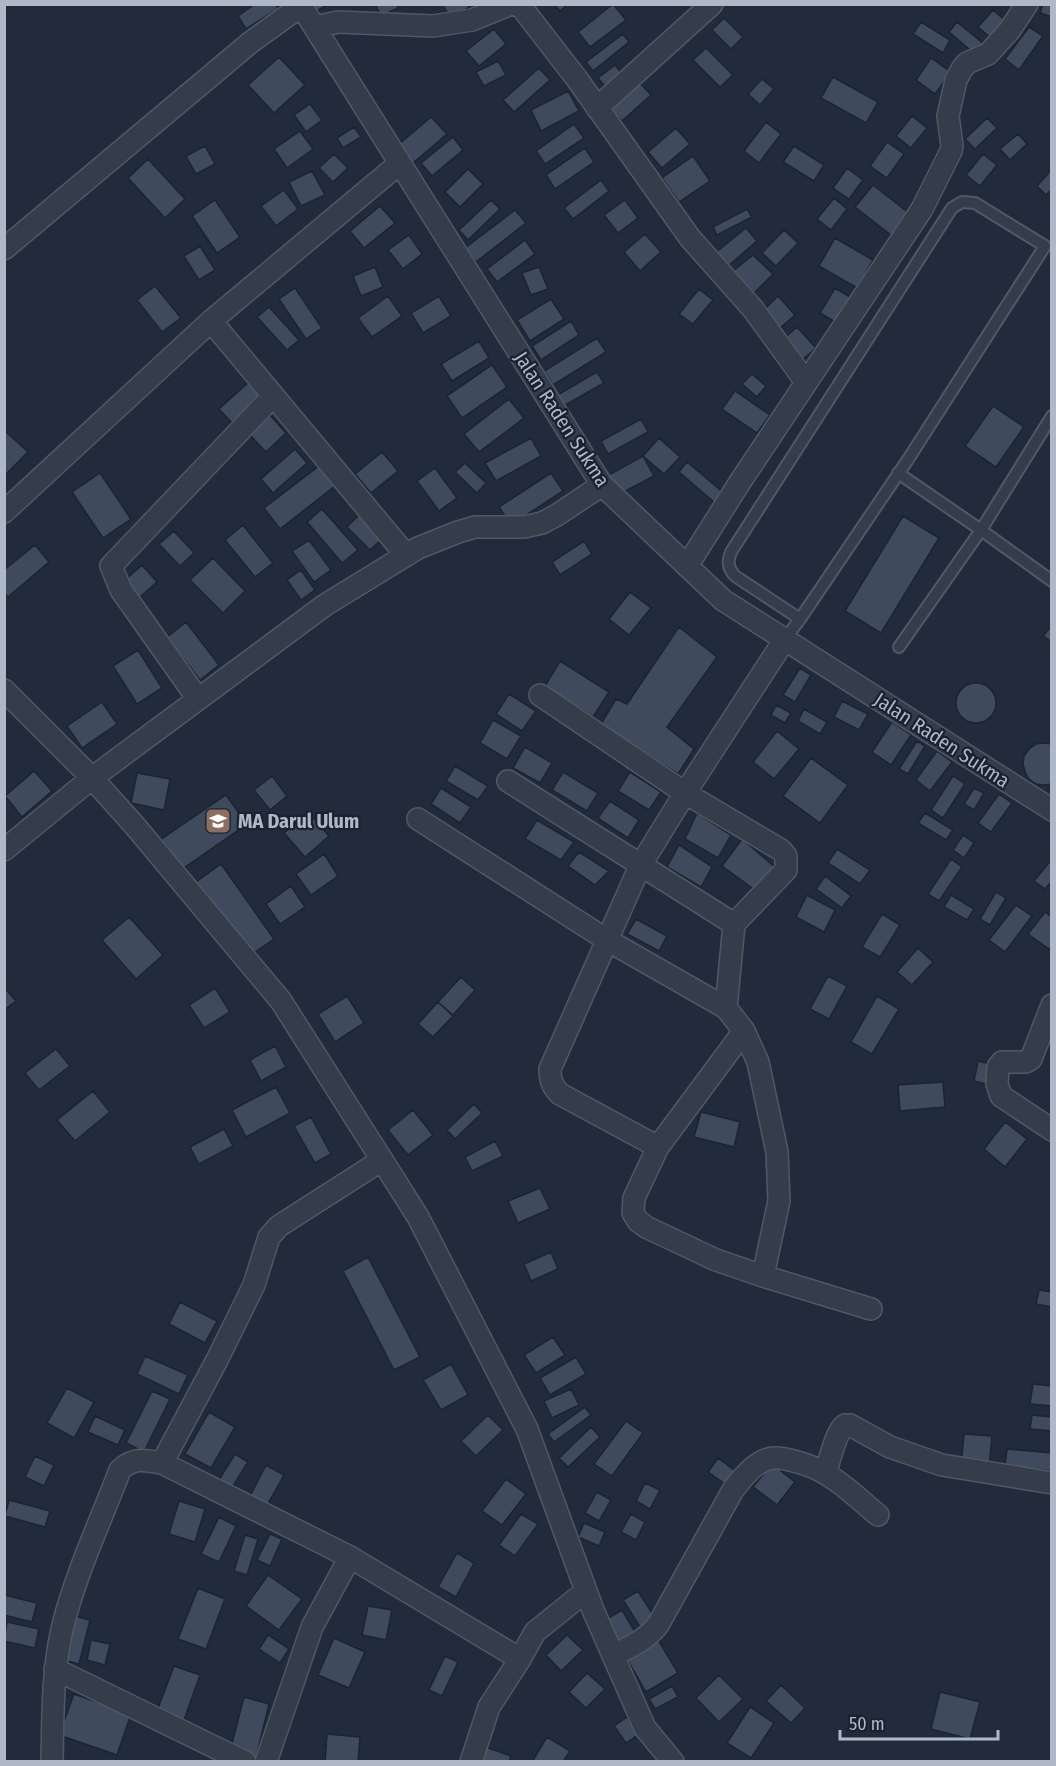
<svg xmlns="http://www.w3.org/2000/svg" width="1056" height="1766" font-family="'Fira Sans Condensed',sans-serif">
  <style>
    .building { fill: #404a5d; stroke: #1c2432; stroke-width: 1.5 }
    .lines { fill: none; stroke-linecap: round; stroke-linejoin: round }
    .service-casing { stroke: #505866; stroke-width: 14 }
    .minor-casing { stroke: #505866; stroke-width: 24 }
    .service { stroke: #353d4b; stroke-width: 10 }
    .minor { stroke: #353d4b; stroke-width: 21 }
    .labels { text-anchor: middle; stroke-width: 4.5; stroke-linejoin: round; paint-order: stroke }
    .street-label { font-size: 20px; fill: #b0b8c7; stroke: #1a2230 }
    .poi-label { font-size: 20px; font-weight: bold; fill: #b0b8c7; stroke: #1a2230; text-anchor: start }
  </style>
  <rect width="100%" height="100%" fill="#212b3b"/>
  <path class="building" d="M255,4H276L278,9L246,29L238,16Z
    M311,4H329L315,12Z
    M375,4H396L398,8L381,16Z
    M442,4H468L469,7L451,19Z
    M554,4H568L560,11Z
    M613,4L626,20L590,47L578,32Z
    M1043,4H1052V17L1040,13Z
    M993,10L1007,22L992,39L978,27Z
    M724,18L743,37L731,49L712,30Z
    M921,22L950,40L943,53L913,34Z
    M957,22L984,44L976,55L949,32Z
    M1029,27L1043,36L1019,70L1005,59Z
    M494,29L506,44L479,66L466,51Z
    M623,34L629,42L593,71L586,62Z
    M706,48L733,75L720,87L693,60Z
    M279,57L305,85L274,113L248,85Z
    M931,58L951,72L935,94L916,80Z
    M498,61L506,75L484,86L476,72Z
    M615,65L624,76L607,89L598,78Z
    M539,68L550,80L514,112L503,100Z
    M833,77L878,102L866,123L821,98Z
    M762,79L774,89L760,105L748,94Z
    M639,82L651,95L622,121L609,108Z
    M568,91L579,111L541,131L531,110Z
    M310,104L322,120L306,132L294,115Z
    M912,116L927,128L911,148L896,136Z
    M431,117L447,134L413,163L398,145Z
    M987,118L997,128L975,149L965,139Z
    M766,122L781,134L759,163L744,151Z
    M574,124L584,138L545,164L536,151Z
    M354,127L361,137L343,148L337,138Z
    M676,128L690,144L662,168L648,152Z
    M300,131L313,149L287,168L274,149Z
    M1018,134L1027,144L1010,160L1000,149Z
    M453,137L463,150L432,176L421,163Z
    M887,142L904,154L887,178L870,166Z
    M205,146L215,164L196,174L186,156Z
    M794,146L824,165L814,181L783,162Z
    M585,148L594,162L555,189L546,175Z
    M334,154L348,168L333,182L319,168Z
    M983,154L997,165L980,186L966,175Z
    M693,156L710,181L679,202L662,178Z
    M148,159L185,199L165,218L128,178Z
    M847,168L863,180L849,199L833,188Z
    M468,169L483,184L460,207L445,192Z
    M1052,169V189L1046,195L1037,186Z
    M312,171L325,195L301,206L289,182Z
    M601,180L609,191L573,219L564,208Z
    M873,185L914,217L896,239L855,207Z
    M284,190L298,209L276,226L261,206Z
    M834,198L847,209L831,230L817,219Z
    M215,200L240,237L217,253L192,216Z
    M491,200L500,209L468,240L459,230Z
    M625,200L638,218L618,233L604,215Z
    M380,206L395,223L364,248L350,231Z
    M747,209L752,217L717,235L713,227Z
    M515,210L526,223L476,262L465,248Z
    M746,228L757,241L727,267L715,253Z
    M784,230L798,243L776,266L762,253Z
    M645,234L661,252L640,271L624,252Z
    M409,235L422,254L403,269L388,250Z
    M835,238L873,260L857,288L819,266Z
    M525,240L535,254L497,282L487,269Z
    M200,246L215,270L199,280L184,256Z
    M753,255L773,274L754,293L733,271Z
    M375,267L383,287L361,296L353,276Z
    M539,267L548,289L531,295L522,273Z
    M155,286L181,318L162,332L137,300Z
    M295,288L322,328L306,339L279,299Z
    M835,288L852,298L837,323L820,313Z
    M699,289L713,300L693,324L679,314Z
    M388,296L402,316L372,337L358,318Z
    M439,296L451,316L423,333L411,313Z
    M778,296L795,315L780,328L763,311Z
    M551,299L564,319L530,341L517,320Z
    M269,307L299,340L287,350L257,317Z
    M571,321L579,335L541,360L532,346Z
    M797,327L816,348L801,361L782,340Z
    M597,338L606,352L553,385L544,371Z
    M479,341L489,358L452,381L441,364Z
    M492,365L507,387L462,418L447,396Z
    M597,372L604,383L560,408L554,397Z
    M752,374L766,386L757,397L742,384Z
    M250,381L263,394L232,423L219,409Z
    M735,391L770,415L757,433L722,409Z
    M509,399L524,418L479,452L464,434Z
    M993,406L1024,427L996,467L965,446Z
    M270,415L286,433L266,452L249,434Z
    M641,419L648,432L608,454L601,441Z
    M4,430L28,452L4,476Z
    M531,438L541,456L496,481L485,463Z
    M659,438L680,457L664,474L643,456Z
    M295,449L307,463L273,493L261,479Z
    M382,452L398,471L371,493L355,474Z
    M643,456L654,476L616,496L605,477Z
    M687,462L724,493L715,503L679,472Z
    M465,463L486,483L477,493L455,472Z
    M319,466L335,486L280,529L264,508Z
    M435,468L457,498L439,511L417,481Z
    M100,473L131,519L103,538L72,492Z
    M551,473L563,491L511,525L499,507Z
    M322,509L358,550L342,563L307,522Z
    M359,515L382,539L370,550L347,527Z
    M903,516L939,538L881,633L845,611Z
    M243,525L273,563L255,577L225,540Z
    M174,531L194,553L180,566L159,544Z
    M309,540L331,570L314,582L292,551Z
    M584,541L592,554L560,575L552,562Z
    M35,545L49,562L8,597L4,593V570Z
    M213,558L245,591L223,613L190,580Z
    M142,565L157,582L139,598L124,581Z
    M301,570L315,590L301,600L287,580Z
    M630,592L651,608L629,635L609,619Z
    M186,622L219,665L200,680L167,637Z
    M1052,625V642L1043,636Z
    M679,627L717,657L667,727L694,749L678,774L601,724L616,699L627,704Z
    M138,650L162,688L137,704L113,666Z
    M560,661L609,692L593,717L545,686Z
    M800,668L811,675L795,702L783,695Z
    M956 703a20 20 0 1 1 40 0a20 20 0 1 1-40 0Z
    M509,694L536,711L522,731L496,714Z
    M842,701L868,714L859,730L834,717Z
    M102,702L117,724L82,748L67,726Z
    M776,705L791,713L785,723L771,715Z
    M804,709L827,722L820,734L798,721Z
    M493,720L521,736L507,759L480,743Z
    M892,722L911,735L891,765L872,752Z
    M777,731L799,749L774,779L753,762Z
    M917,741L925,746L908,774L899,769Z
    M1044,743L1052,744V784L1044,785L1036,784L1029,779L1025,772L1023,764L1024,756L1029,749L1036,744Z
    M525,747L552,763L540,783L513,768Z
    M937,751L952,762L930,791L916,780Z
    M811,758L848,785L820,823L783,796Z
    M455,766L488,786L478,800L446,781Z
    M34,771L52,791L22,817L5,796Z
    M563,772L598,793L587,811L552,790Z
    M630,772L661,792L649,810L618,791Z
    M137,773L170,779L164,810L131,803Z
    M272,776L287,796L270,810L254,790Z
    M953,776L965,784L943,818L931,810Z
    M441,788L471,807L460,823L431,804Z
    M974,788L984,793L974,810L964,804Z
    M999,794L1012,803L991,832L978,823Z
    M226,795L247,824L178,872L157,842Z
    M610,801L639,820L628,838L598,818Z
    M308,812L329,836L305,857L284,833Z
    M697,813L731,835L718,858L685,839Z
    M925,813L953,830L946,840L918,823Z
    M537,820L574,842L561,860L525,839Z
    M963,835L974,843L964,858L953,850Z
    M742,839L776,868L759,893L722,866Z
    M679,845L712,867L701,887L667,867Z
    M837,849L870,870L860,884L828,863Z
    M579,852L609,871L595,885L568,866Z
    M324,854L338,876L311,895L296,874Z
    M951,859L962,867L939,901L928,894Z
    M1052,859V881L1045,889L1034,881Z
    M221,864L274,939L248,957L196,882Z
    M825,876L851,896L842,908L816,889Z
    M291,886L305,907L280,924L266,904Z
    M996,892L1006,898L990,925L980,919Z
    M807,895L835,910L824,932L796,917Z
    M951,895L974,909L967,920L944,907Z
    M1016,905L1032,916L1005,952L989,940Z
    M1045,912L1052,917V946L1049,949L1028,934Z
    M882,914L900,925L880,957L862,947Z
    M129,917L163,955L136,979L102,940Z
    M636,919L667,936L659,951L627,934Z
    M918,948L933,962L912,985L897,972Z
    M828,976L847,986L829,1019L810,1009Z
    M461,977L475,990L453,1015L438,1002Z
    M4,987L16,1001L4,1010Z
    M215,988L230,1012L204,1028L189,1005Z
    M347,996L364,1023L335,1042L318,1014Z
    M877,996L899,1009L872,1054L851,1042Z
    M438,1002L453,1016L433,1037L418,1024Z
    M275,1046L286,1067L261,1081L250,1060Z
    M56,1049L70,1066L39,1090L25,1073Z
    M978,1061L994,1065L989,1085L974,1081Z
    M943,1082L945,1107L900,1111L898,1085Z
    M276,1087L290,1113L246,1137L232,1110Z
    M93,1091L110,1112L75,1141L57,1120Z
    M474,1104L482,1113L455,1139L447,1130Z
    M413,1110L433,1135L408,1155L388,1130Z
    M701,1112L740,1122L734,1147L694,1137Z
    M311,1117L331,1154L315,1163L294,1126Z
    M1005,1122L1027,1139L1005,1167L984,1149Z
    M224,1129L233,1146L199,1164L190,1147Z
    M495,1141L503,1156L472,1171L465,1157Z
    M540,1188L550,1209L518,1223L508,1201Z
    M551,1252L558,1269L531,1281L524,1264Z
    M368,1257L420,1357L394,1370L343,1271Z
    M1039,1290L1052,1292V1307L1036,1304Z
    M180,1302L217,1321L205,1343L169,1324Z
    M553,1337L565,1355L536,1373L524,1355Z
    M145,1356L188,1375L179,1394L137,1374Z
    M576,1357L586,1374L550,1395L540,1378Z
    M451,1364L468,1395L441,1410L423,1380Z
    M1033,1384L1052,1386V1406L1030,1404Z
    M67,1388L94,1402L74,1438L47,1423Z
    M571,1389L579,1405L552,1418L544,1401Z
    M152,1391L170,1399L144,1452L126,1443Z
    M585,1407L591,1415L554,1442L548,1434Z
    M209,1412L235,1427L211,1468L185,1454Z
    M488,1415L503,1430L476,1456L461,1441Z
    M1032,1415L1052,1417V1431L1030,1429Z
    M95,1416L125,1430L118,1445L88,1432Z
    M626,1421L643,1433L612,1476L594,1464Z
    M591,1427L600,1437L568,1467L559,1458Z
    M964,1434L992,1436L989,1468L961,1466Z
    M1007,1449L1052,1453V1471L1005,1466Z
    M235,1454L248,1462L230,1491L217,1483Z
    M35,1456L54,1465L44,1486L25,1477Z
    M718,1458L738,1473L728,1486L708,1472Z
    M772,1464L795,1482L777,1505L753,1487Z
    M266,1465L284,1475L266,1507L249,1498Z
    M506,1479L526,1494L502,1525L482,1511Z
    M645,1483L660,1490L650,1509L636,1501Z
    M597,1492L611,1500L599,1521L585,1513Z
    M9,1500L50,1511L45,1527L5,1516Z
    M179,1501L205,1509L195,1542L169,1534Z
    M521,1514L538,1524L515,1556L499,1545Z
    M631,1514L645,1522L636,1540L621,1532Z
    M219,1517L236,1526L219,1562L201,1554Z
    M584,1523L605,1532L599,1546L578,1537Z
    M270,1534L282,1539L270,1566L257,1560Z
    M245,1535L258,1539L247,1575L234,1571Z
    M457,1553L474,1563L456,1597L438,1587Z
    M268,1575L302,1599L279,1630L246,1606Z
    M198,1588L225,1599L206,1649L178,1639Z
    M638,1591L655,1618L640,1627L623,1600Z
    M4,1595L37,1603L32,1622L4,1615Z
    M368,1606L392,1610L386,1640L362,1635Z
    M622,1610L638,1637L620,1647L605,1620Z
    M74,1616L90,1620L79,1664L63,1660Z
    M7,1622L39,1629L35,1648L4,1641Z
    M268,1635L289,1649L280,1663L259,1649Z
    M567,1635L583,1650L561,1671L546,1655Z
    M334,1638L365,1652L349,1688L318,1675Z
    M657,1638L678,1673L646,1692L626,1657Z
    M91,1640L110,1644L105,1665L87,1660Z
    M445,1656L458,1662L442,1696L429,1690Z
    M174,1666L200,1675L184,1720L157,1711Z
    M587,1673L605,1689L586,1708L569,1692Z
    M719,1675L743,1699L719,1722L696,1698Z
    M781,1685L805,1708L791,1723L766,1701Z
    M672,1686L678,1697L655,1709L649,1699Z
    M940,1692L980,1702L970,1739L931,1729Z
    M74,1694L131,1714L117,1755L59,1735Z
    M244,1697L269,1704L256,1758L230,1751Z
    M750,1707L774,1723L751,1758L727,1743Z
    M627,1717L639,1734L626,1743L614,1726Z
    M327,1734L360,1737L358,1762H325Z
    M547,1737L570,1751L563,1762H532Z
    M483,1746L511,1756L509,1762H477Z"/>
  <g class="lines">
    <g class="service-casing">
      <path id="service" d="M898,473L981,530L1052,416
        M785,639L800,619L907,461L1045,246L975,203L962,202L952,208L731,552C727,562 728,568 735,576L800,619
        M899,647L981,530L1052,581"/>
    </g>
    <g class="minor-casing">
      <path id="minor" d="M300,4L602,485L723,600L1052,810
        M519,4L577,79L690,238L753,309L806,382
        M315,27L338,22L433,26L472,20L511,4
        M597,108L712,4
        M4,249L251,42L301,6
        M211,321L400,163
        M4,512L211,321L406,555
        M687,566L740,482L922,209L951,151L952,146L948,116L956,80L962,69L967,63L988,54L1009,31L1027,4
        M4,690L92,778L135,826L281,1001L382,1160L418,1217L527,1429L593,1610L645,1728L673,1762
        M540,695L685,793L781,850L786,856V870L734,924L726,1008
        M198,699L121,590L111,566L273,396
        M508,781L734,924
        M418,819L607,940L726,1008L744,1031L758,1062L777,1152L779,1201L763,1276
        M4,850L92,778L325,605L418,548L458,532L475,527H524L542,523L557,515L602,485
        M1052,1005L1031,1059L1026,1062H1002L998,1067L997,1084L1001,1096L1052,1130
        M744,1031L658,1147L634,1198L633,1213L638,1221L646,1227L716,1260L763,1276L871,1309
        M658,1147L560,1094C552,1086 550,1080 550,1069L640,866L685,793L785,639
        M162,1463L217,1360L254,1285L269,1237L279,1226L382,1160
        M826,1473C828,1464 837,1429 845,1425C847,1425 849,1425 850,1425L890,1447L942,1465L1052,1483
        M613,1656C629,1647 646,1640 658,1625L733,1490C741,1479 754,1463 768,1459C781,1455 814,1466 826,1474C844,1484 862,1502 878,1515
        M55,1669L245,1762
        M52,1762C53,1716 52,1670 63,1625C76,1573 101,1520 120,1470C134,1457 144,1460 162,1463L350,1557L520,1659
        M266,1762L312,1627L350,1557
        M471,1762L489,1707L520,1659L535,1632L586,1591"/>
    </g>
    <use href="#service" class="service"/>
    <use href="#minor" class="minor"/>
  </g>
  <defs>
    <g id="school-square" transform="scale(1.35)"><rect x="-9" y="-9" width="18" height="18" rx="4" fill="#8d6e63" stroke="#1a2230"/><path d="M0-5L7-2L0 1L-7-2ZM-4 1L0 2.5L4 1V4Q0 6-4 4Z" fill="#fff"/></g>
  </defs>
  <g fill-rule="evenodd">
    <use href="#school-square" x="218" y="821"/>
  </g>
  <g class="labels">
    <g class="street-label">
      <text transform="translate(562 419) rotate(57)" y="7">Jalan Raden Sukma</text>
      <text transform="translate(942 740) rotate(33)" y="7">Jalan Raden Sukma</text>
    </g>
    <g class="poi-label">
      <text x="238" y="828">MA Darul Ulum</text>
    </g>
  </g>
  <rect width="1056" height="1766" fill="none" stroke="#b0b8c7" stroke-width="12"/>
  <path d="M840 1730v9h158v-9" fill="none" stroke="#b0b8c7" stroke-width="3"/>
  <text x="849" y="1730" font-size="18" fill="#b0b8c7" stroke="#1a2230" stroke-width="4.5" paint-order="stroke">50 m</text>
</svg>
